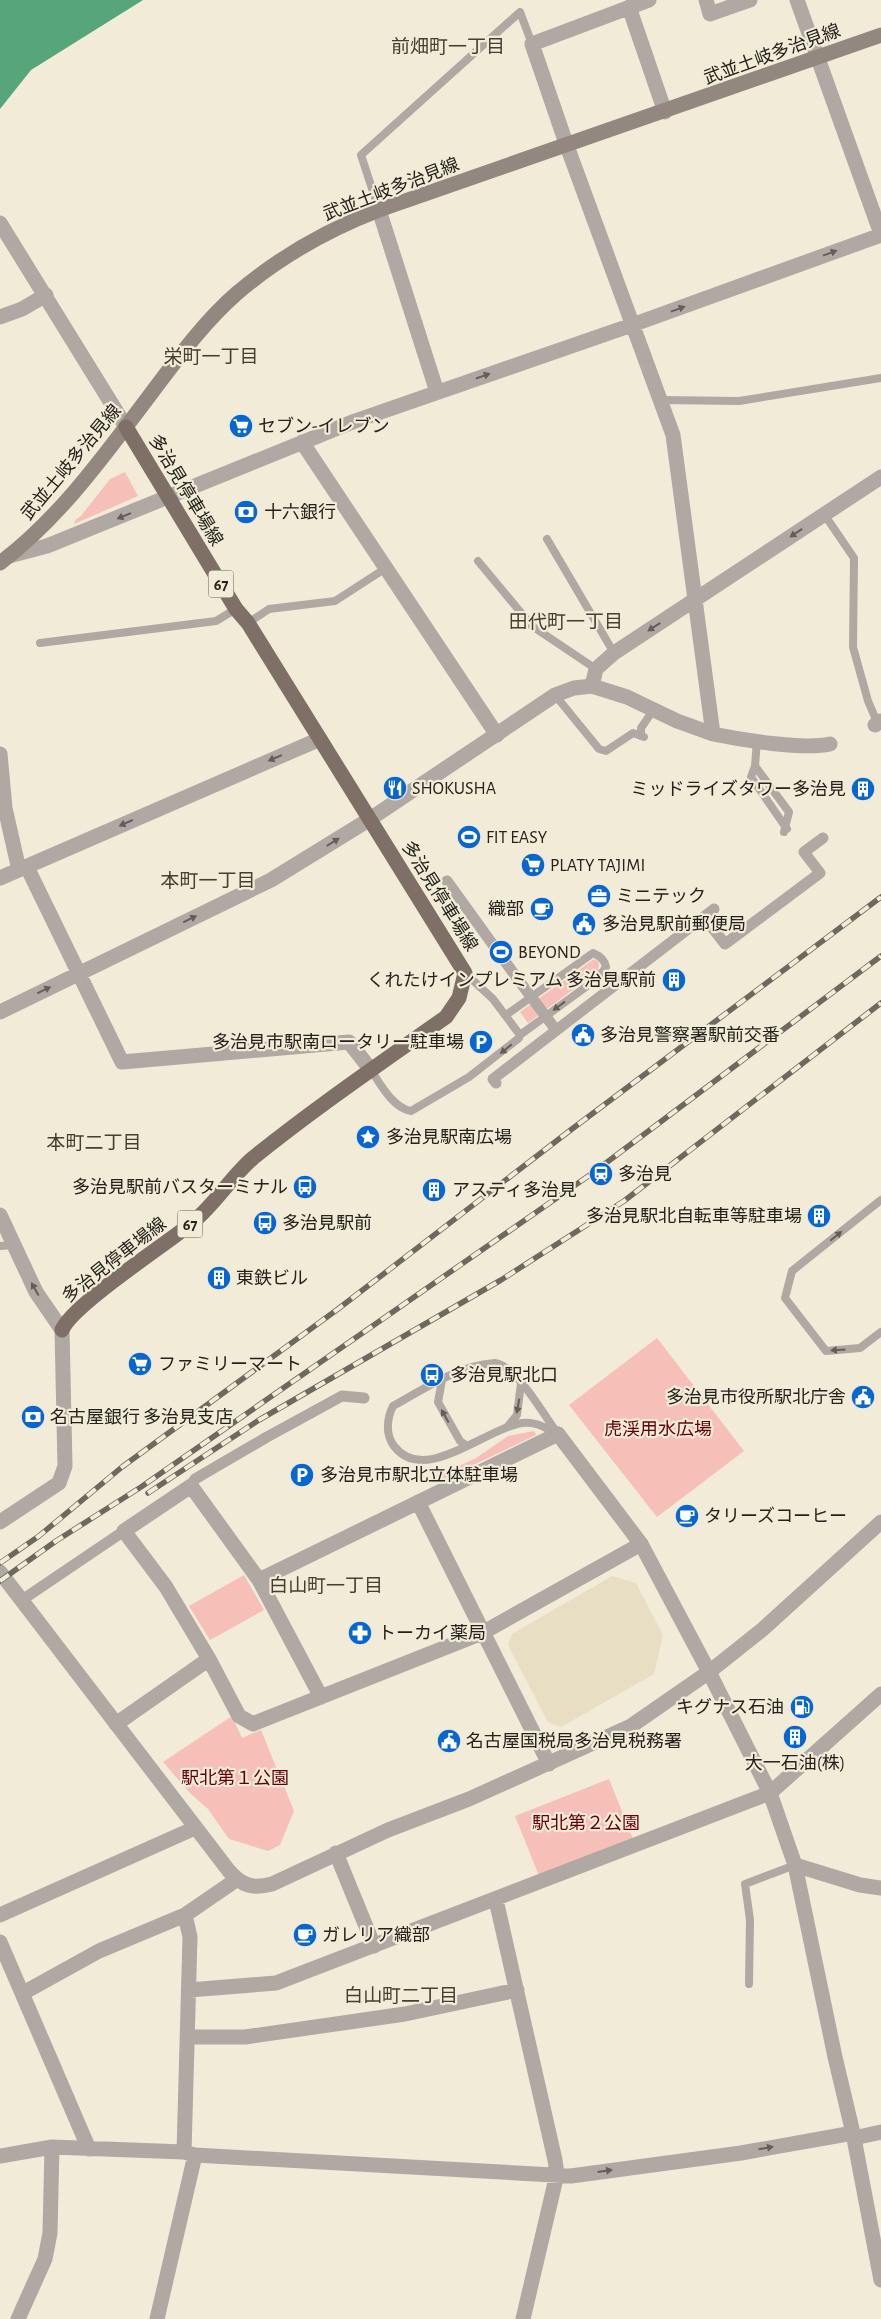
<svg xmlns="http://www.w3.org/2000/svg" width="881" height="2319" font-family="'Alegreya Sans','Noto Sans JP',sans-serif">
  <style>
    .built { fill: #e7dec4 }
    .green { fill: #f6bfb8 }
    .water { fill: #57a57a }
    .lines { fill: none; stroke-linecap: round; stroke-linejoin: round }
    .service { stroke: #b0a8a2; stroke-width: 8 }
    .pedestrian { stroke: #b0a8a2; stroke-width: 11 }
    .minor { stroke: #b0a8a2; stroke-width: 15 }
    .tertiary { stroke: #b0a8a2; stroke-width: 15 }
    .secondary { stroke: #93887f; stroke-width: 15 }
    .primary { stroke: #7e7066; stroke-width: 15 }
    .rail-casing { stroke: #6c695e; stroke-width: 5.5 }
    .rail { stroke: #f1ebd8; stroke-width: 4; stroke-dasharray: 11; stroke-linecap: butt }
    .pedestrian-bridge { stroke: #b0a8a2; stroke-width: 11 }
    .oneway { fill: #635e58 }
    .labels { text-anchor: middle; stroke-width: 4.5; stroke-linejoin: round; paint-order: stroke }
    .shield { fill: #f1ebd8; stroke: #625e54; stroke-width: 1 }
    .shield-label { font-size: 16px; font-weight: bold; fill: #24221b }
    .street-label { font-size: 18px; fill: #24221b; stroke: #f1ebd8 }
    .poi-label { font-size: 18px; fill: #24221b; stroke: #f1ebd8; text-anchor: start }
    .park-label { font-size: 18px; fill: #660006; stroke: #f1ebd8 }
    .neighbourhood-label { font-size: 19px; fill: #443f30; stroke: #f1ebd8 }
  </style>
  <rect width="100%" height="100%" fill="#f1ebd8"/>
  <path class="built" d="M612,1576L636,1583L663,1635L654,1674L561,1727L548,1722L508,1645L512,1634Z"/>
  <path class="green" d="M125,472L138,496L74,524L76,519L81,516L110,479Z
    M594,959L599,962L598,971L528,1023L520,1012Z
    M657,1338L744,1451L657,1517L569,1405Z
    M534,1431L536,1435L442,1480L440,1475L476,1458L508,1436Z
    M244,1575L264,1610L210,1640L189,1606Z
    M232,1716L242,1738L261,1730L294,1811L280,1845L268,1851L229,1839L208,1809L190,1793L163,1762Z
    M609,1779L633,1839L539,1876L515,1816Z"/>
  <path class="water" d="M0,0H143L31,70L0,109Z"/>
  <g class="lines">
    <path class="service" d="M379,210L361,155L520,12L532,44
      M659,400L739,401L881,378
      M824,514L854,558L853,647L868,701L877,722
      M547,539L614,653
      M478,561L532,626L596,669
      M248,623L269,609L335,601L386,568
      M40,643L216,621L236,609
      M555,695L599,749L606,751L633,733L644,737
      M641,736V728L654,709
      M757,740L755,766L789,812L784,832
      M755,766L751,777L787,829
      M506,1015L593,953C600,956 605,960 606,967L598,978L520,1035
      M371,1070C380,1084 393,1108 411,1111L469,1077L519,1038L520,1035L493,999L465,973
      M881,1200L792,1271L785,1298L826,1351L860,1348L881,1332
      M0,1246L14,1245
      M495,1363C517,1366 544,1416 558,1434C545,1428 536,1421 522,1423C486,1428 424,1486 394,1446C385,1434 387,1418 393,1406C424,1389 459,1365 495,1363Z
      M442,1380L438,1402L460,1441L467,1446
      M508,1426L517,1415L521,1383
      M749,1984L750,1920L745,1884L795,1865"/>
    <path class="pedestrian" d="M447,881L517,978
      M704,917L725,944L820,873L804,852L823,838
      M496,1083L493,1079L714,909
      M191,1486L195,1479L267,1437L342,1396L364,1398
      M22,1600L124,1531"/>
    <path class="minor" d="M649,0L532,44L567,146L673,435L713,734C742,740 803,750 830,744
      M706,0L710,14L750,0
      M797,0L881,234
      M629,7L665,112
      M379,210L437,392
      M0,317L22,309L46,295
      M302,442L497,735
      M9,556L47,546L355,421L632,325L881,235
      M875,725L881,721
      M713,734L677,721L627,697L592,686L596,669L614,653L881,477
      M0,754L5,808L19,870
      M27,867L122,1062L349,1042L371,1070
      M0,878L320,739
      M0,1012L271,880L370,819
      M0,1215L36,1292L62,1330
      M418,1502L549,1764
      M259,1580L558,1434
      M321,1697L259,1580L191,1486L124,1531L166,1587L209,1659L239,1716L253,1724L255,1723L482,1633L641,1544
      M116,1724L209,1659
      M795,1865L860,1885L881,1888
      M496,1900L555,2160L557,2174L523,2319
      M0,1915L195,1828
      M0,1942L89,2149
      M189,1990L276,1983L770,1793L881,1694
      M23,1993L99,1951L185,1915L236,1880
      M187,2037H245L405,2014L517,1990
      M854,2138L881,2132
      M184,2152L190,1937L185,1915
      M0,2156L52,2147L184,2152L195,2155L571,2176L741,2153L853,2133
      M18,2319L45,2259L50,2233L52,2147
      M157,2319L195,2155"/>
    <path class="tertiary" d="M0,223L126,427
      M370,819L555,695L574,688L592,686
      M0,1522L59,1483L65,1466L62,1330
      M881,1522L763,1629L709,1672L770,1793L795,1865L835,2057L853,2133L881,2280
      M0,1572L229,1871C242,1886 253,1889 272,1884L388,1830L469,1799L631,1726L709,1672L641,1544L558,1434
      M336,1853L374,1946"/>
    <path class="secondary" d="M0,563C61,517 107,452 153,391C178,358 204,322 236,294C278,258 327,230 379,210L881,35"/>
    <path class="primary" d="M62,1330C72,1305 168,1243 193,1222C216,1203 231,1177 253,1158C315,1108 381,1063 446,1017L459,998L465,973L248,623L236,609L126,427"/>
    <g class="rail-casing">
      <path id="rail" d="M148,1493L259,1420L501,1280L624,1201L881,1003
        M0,1563L39,1536L122,1467L338,1309L568,1132L881,897
        M0,1581L56,1541L141,1487L594,1172L881,956"/>
    </g>
    <use href="#rail" class="rail"/>
    <path class="pedestrian-bridge" d="M517,978L556,1030"/>
  </g>
  <defs><path id="oneway-solid" d="M-6-.8H1V-3.2L6.5 0L1 3.2V.8H-6Z" transform="scale(1.25)"/></defs>
  <g class="oneway">
    <use href="#oneway-solid" transform="translate(830 253) rotate(-20)"/>
    <use href="#oneway-solid" transform="translate(678 309) rotate(-20)"/>
    <use href="#oneway-solid" transform="translate(483 376) rotate(-19)"/>
    <use href="#oneway-solid" transform="translate(124 516) rotate(158)"/>
    <use href="#oneway-solid" transform="translate(796 533) rotate(146)"/>
    <use href="#oneway-solid" transform="translate(654 627) rotate(147)"/>
    <use href="#oneway-solid" transform="translate(275 758) rotate(157)"/>
    <use href="#oneway-solid" transform="translate(126 823) rotate(156)"/>
    <use href="#oneway-solid" transform="translate(333 842) rotate(-32)"/>
    <use href="#oneway-solid" transform="translate(190 919) rotate(-26)"/>
    <use href="#oneway-solid" transform="translate(44 990) rotate(-26)"/>
    <use href="#oneway-solid" transform="translate(559 1006) rotate(144)"/>
    <use href="#oneway-solid" transform="translate(506 1049) rotate(141)"/>
    <use href="#oneway-solid" transform="translate(836 1236) rotate(-39)"/>
    <use href="#oneway-solid" transform="translate(35 1289) rotate(-119)"/>
    <use href="#oneway-solid" transform="translate(838 1350) rotate(176)"/>
    <use href="#oneway-solid" transform="translate(518 1406) rotate(100)"/>
    <use href="#oneway-solid" transform="translate(445 1416) rotate(-119)"/>
    <use href="#oneway-solid" transform="translate(766 2148) rotate(-10)"/>
    <use href="#oneway-solid" transform="translate(605 2171) rotate(-8)"/>
  </g>
  <defs>
    <g id="supermarket-disc" transform="scale(1.25)"><circle r="9.5" fill="#0766cf" stroke="#f1ebd8"/><path d="M-6-5.5h2.5l.6 2H6L4.5 2H-2.5L-4.4-4H-6ZM-1.5 3.2a1.3 1.3 0 1 0 .1 0ZM3 3.2a1.3 1.3 0 1 0 .1 0Z" fill="#fff"/></g>
    <g id="bank-disc" transform="scale(1.25)"><circle r="9.5" fill="#0766cf" stroke="#f1ebd8"/><path d="M-6-4H6V4H-6ZM0-2.3a2.3 2.3 0 1 0 0 4.6a2.3 2.3 0 1 0 0-4.6Z" fill="#fff"/></g>
    <g id="restaurant-disc" transform="scale(1.25)"><circle r="9.5" fill="#0766cf" stroke="#f1ebd8"/><path d="M-5-6h1v4h1v-4h1v4h1v-4h1v5L-1.5 .5V6h-2V.5L-5-1ZM5-6V6H3V1.5H1.5Q1.5-4 5-6Z" fill="#fff"/></g>
    <g id="building-disc" transform="scale(1.25)"><circle r="9.5" fill="#0766cf" stroke="#f1ebd8"/><path d="M-4-6H4V6H1V3H-1V6H-4ZM-2.5-4.3h1.7v1.8h-1.7ZM.8-4.3h1.7v1.8H.8ZM-2.5-1h1.7V.8h-1.7ZM.8-1h1.7V.8H.8Z" fill="#fff"/></g>
    <g id="stadium-disc" transform="scale(1.25)"><circle r="9.5" fill="#0766cf" stroke="#f1ebd8"/><path d="M0-5a6.5 5 0 1 0 0 10a6.5 5 0 1 0 0-10ZM-3.5-1.8h7v3.6h-7Z" fill="#fff"/></g>
    <g id="office-disc" transform="scale(1.25)"><circle r="9.5" fill="#0766cf" stroke="#f1ebd8"/><path d="M-6-3h4V-5.5h4V-3h4V5H-6ZM-1-4.5V-3h2v-1.5ZM-6 0V1H6V0Z" fill="#fff"/></g>
    <g id="cafe-disc" transform="scale(1.25)"><circle r="9.5" fill="#0766cf" stroke="#f1ebd8"/><path d="M-5.5-4.5H6V0H3Q3 3.5 0 3.5H-2.5Q-5.5 3.5-5.5 0ZM3-3.2v2h1.7v-2ZM-6 4.5H4V6H-6Z" fill="#fff"/></g>
    <g id="civic-disc" transform="scale(1.25)"><circle r="9.5" fill="#0766cf" stroke="#f1ebd8"/><path d="M-.6-6.5H3V-4.5H.6V-3L4-1V1h2V6H-6V1h2V-1L-.6-3ZM-1.2 2.5V6h2.4V2.5Z" fill="#fff"/></g>
    <g id="parking-disc" transform="scale(1.25)"><circle r="9.5" fill="#0766cf" stroke="#f1ebd8"/><path d="M-3.5-5.5H1a3.5 3.5 0 0 1 0 7H-1V5.5H-3.5ZM-1-3.4V-.6H.8a1.4 1.4 0 0 0 0-2.8Z" fill="#fff"/></g>
    <g id="sight-disc" transform="scale(1.25)"><circle r="9.5" fill="#0766cf" stroke="#f1ebd8"/><path d="M0-6L1.8-2.2L6-1.7L2.9 1.2L3.7 5.4L0 3.3L-3.7 5.4L-2.9 1.2L-6-1.7L-1.8-2.2Z" fill="#fff"/></g>
    <g id="station-disc" transform="scale(1.25)"><circle r="9.5" fill="#0766cf" stroke="#f1ebd8"/><path d="M-3-6H3Q5-6 5-4V2Q5 4 3 4L4.5 6H3L1.5 4h-3L-3 6H-4.5L-3 4Q-5 4-5 2V-4Q-5-6-3-6ZM-3.5-4v3h7v-3ZM-3.5 1v1.5H-2V1ZM2 1v1.5H3.5V1Z" fill="#fff"/></g>
    <g id="bus-disc" transform="scale(1.25)"><circle r="9.5" fill="#0766cf" stroke="#f1ebd8"/><path d="M-5-6H5V4H4V6H2V4H-2V6H-4V4H-5ZM-3.5-4V0h7V-4ZM-3.5 1.2v1.5H-2V1.2ZM2 1.2v1.5H3.5V1.2Z" fill="#fff"/></g>
    <g id="pharmacy-disc" transform="scale(1.25)"><circle r="9.5" fill="#0766cf" stroke="#f1ebd8"/><path d="M-2-6h4v4h4v4h-4v4h-4v-4h-4v-4h4Z" fill="#fff"/></g>
    <g id="fuel-disc" transform="scale(1.25)"><circle r="9.5" fill="#0766cf" stroke="#f1ebd8"/><path d="M-5.5-6h7V0h2V4h1.3V-2.5L3-4.5l.8-.8L6-3V5H2.5V1h-1V6h-7ZM-4.2-4.7v3.2H.2V-4.7Z" fill="#fff"/></g>
  </defs>
  <g fill-rule="evenodd">
    <use href="#supermarket-disc" x="241" y="426"/>
    <use href="#bank-disc" x="246" y="512"/>
    <use href="#restaurant-disc" x="395" y="788"/>
    <use href="#building-disc" x="863" y="789"/>
    <use href="#stadium-disc" x="469" y="837"/>
    <use href="#supermarket-disc" x="533" y="865"/>
    <use href="#office-disc" x="599" y="896"/>
    <use href="#cafe-disc" x="542" y="909"/>
    <use href="#civic-disc" x="584" y="924"/>
    <use href="#stadium-disc" x="501" y="952"/>
    <use href="#building-disc" x="674" y="980"/>
    <use href="#civic-disc" x="583" y="1035"/>
    <use href="#parking-disc" x="481" y="1042"/>
    <use href="#sight-disc" x="368" y="1137"/>
    <use href="#station-disc" x="601" y="1174"/>
    <use href="#bus-disc" x="305" y="1187"/>
    <use href="#building-disc" x="434" y="1190"/>
    <use href="#building-disc" x="819" y="1216"/>
    <use href="#bus-disc" x="265" y="1223"/>
    <use href="#building-disc" x="219" y="1278"/>
    <use href="#supermarket-disc" x="140" y="1364"/>
    <use href="#bus-disc" x="432" y="1375"/>
    <use href="#civic-disc" x="863" y="1397"/>
    <use href="#bank-disc" x="33" y="1417"/>
    <use href="#parking-disc" x="302" y="1475"/>
    <use href="#cafe-disc" x="687" y="1516"/>
    <use href="#pharmacy-disc" x="360" y="1633"/>
    <use href="#fuel-disc" x="802" y="1707"/>
    <use href="#building-disc" x="795" y="1737"/>
    <use href="#civic-disc" x="449" y="1741"/>
    <use href="#cafe-disc" x="305" y="1935"/>
  </g>
  <g class="labels">
    <g class="shield">
      <rect x="208.5" y="570.5" width="25" height="27" rx="4"/>
      <rect x="177.5" y="1210.5" width="25" height="27" rx="4"/>
    </g>
    <g class="shield-label">
      <text x="221" y="590">67</text>
      <text x="190" y="1230">67</text>
    </g>
    <g class="street-label">
      <text transform="translate(772 54) rotate(-20)" y="6">武並土岐多治見線</text>
      <text transform="translate(391 189) rotate(-21)" y="6">武並土岐多治見線</text>
      <text transform="translate(71 462) rotate(-50)" y="6">武並土岐多治見線</text>
      <text transform="translate(186 490) rotate(59)" y="6">多治見停車場線</text>
      <text transform="translate(440 896) rotate(58)" y="6">多治見停車場線</text>
      <text transform="translate(114 1260) rotate(-38)" y="6">多治見停車場線</text>
    </g>
    <g class="poi-label">
      <text x="258" y="432">セブン-イレブン</text>
      <text x="264" y="518">十六銀行</text>
      <text x="412" y="794">SHOKUSHA</text>
      <text x="846" y="795" text-anchor="end">ミッドライズタワー多治見</text>
      <text x="486" y="843">FIT EASY</text>
      <text x="550" y="871">PLATY TAJIMI</text>
      <text x="616" y="902">ミニテック</text>
      <text x="524" y="915" text-anchor="end">織部</text>
      <text x="602" y="930">多治見駅前郵便局</text>
      <text x="518" y="958">BEYOND</text>
      <text x="656" y="986" text-anchor="end">くれたけインプレミアム 多治見駅前</text>
      <text x="600" y="1041">多治見警察署駅前交番</text>
      <text x="464" y="1048" text-anchor="end">多治見市駅南ロータリー駐車場</text>
      <text x="386" y="1143">多治見駅南広場</text>
      <text x="618" y="1180">多治見</text>
      <text x="288" y="1193" text-anchor="end">多治見駅前バスターミナル</text>
      <text x="452" y="1196">アスティ多治見</text>
      <text x="802" y="1222" text-anchor="end">多治見駅北自転車等駐車場</text>
      <text x="282" y="1229">多治見駅前</text>
      <text x="236" y="1284">東鉄ビル</text>
      <text x="158" y="1370">ファミリーマート</text>
      <text x="450" y="1381">多治見駅北口</text>
      <text x="846" y="1403" text-anchor="end">多治見市役所駅北庁舎</text>
      <text x="50" y="1423">名古屋銀行 多治見支店</text>
      <text x="320" y="1481">多治見市駅北立体駐車場</text>
      <text x="704" y="1522">タリーズコーヒー</text>
      <text x="378" y="1639">トーカイ薬局</text>
      <text x="784" y="1713" text-anchor="end">キグナス石油</text>
      <text x="466" y="1747">名古屋国税局多治見税務署</text>
      <text x="795" y="1769" text-anchor="middle">大一石油(株)</text>
      <text x="322" y="1941">ガレリア織部</text>
    </g>
    <g class="park-label">
      <text x="658" y="1435">虎渓用水広場</text>
      <text x="235" y="1784">駅北第１公園</text>
      <text x="586" y="1829">駅北第２公園</text>
    </g>
    <g class="neighbourhood-label">
      <text x="448" y="53">前畑町一丁目</text>
      <text x="211" y="363">栄町一丁目</text>
      <text x="566" y="628">田代町一丁目</text>
      <text x="208" y="887">本町一丁目</text>
      <text x="94" y="1149">本町二丁目</text>
      <text x="326" y="1592">白山町一丁目</text>
      <text x="401" y="2002">白山町二丁目</text>
    </g>
  </g>
</svg>
